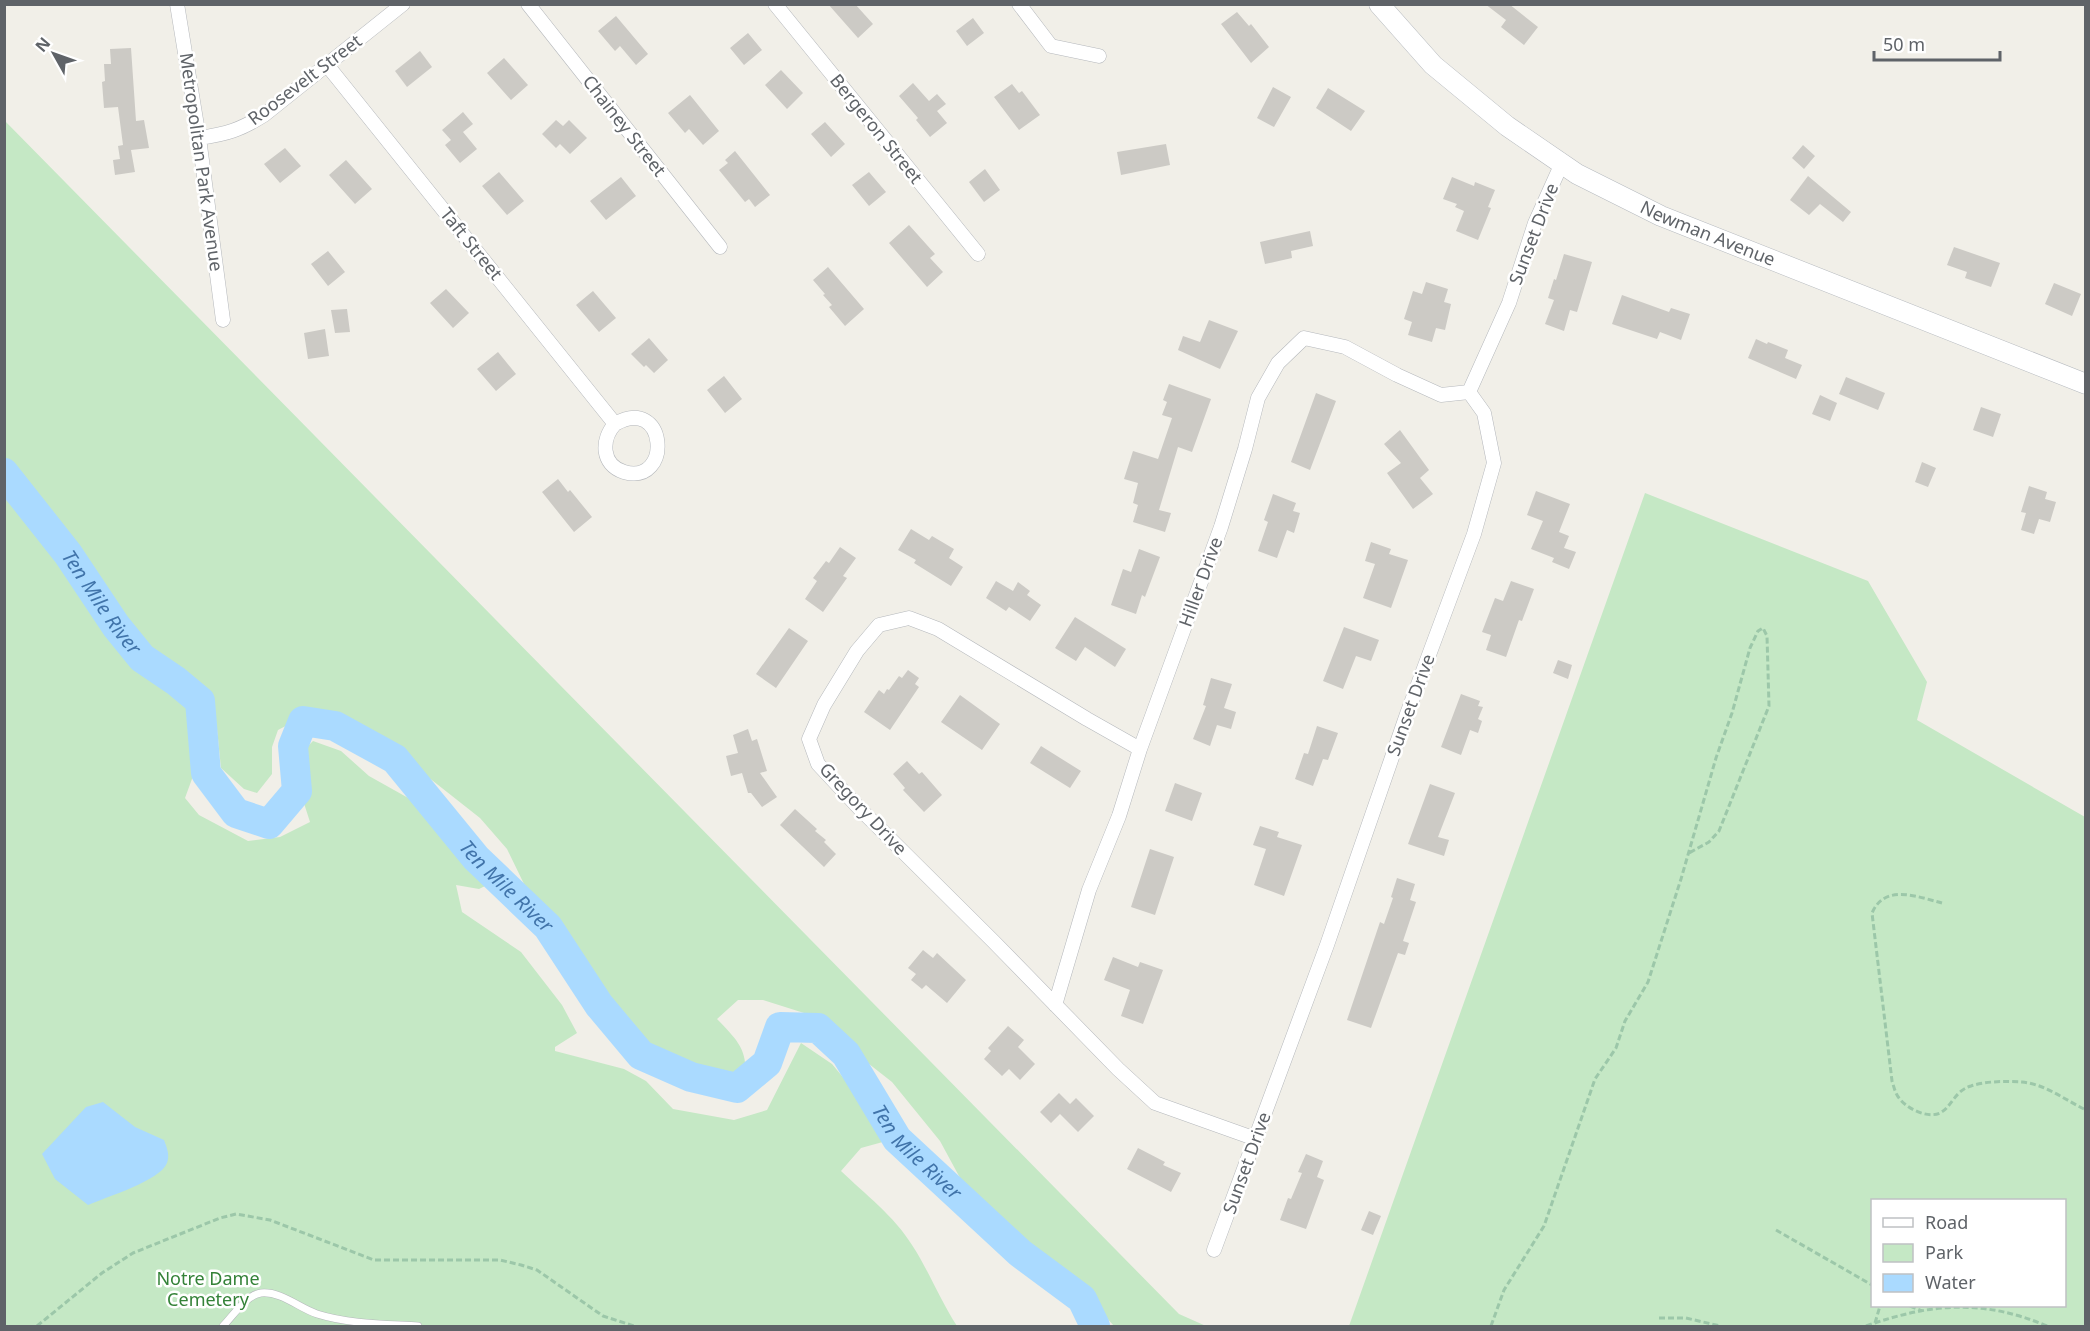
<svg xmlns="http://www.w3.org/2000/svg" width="2090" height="1331" font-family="'Noto Sans',sans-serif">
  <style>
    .green { fill: #c5e8c5; fill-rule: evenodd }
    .water { fill: #aadaff }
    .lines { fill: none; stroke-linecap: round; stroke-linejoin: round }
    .river { stroke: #aadaff; stroke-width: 30 }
    .building { fill: #cccac5 }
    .lane-casing { stroke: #b5b8bc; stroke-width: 8 }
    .street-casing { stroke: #b5b8bc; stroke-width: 15 }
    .secondary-casing { stroke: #b6babf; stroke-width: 21 }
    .path { stroke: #9cc7a9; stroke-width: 3; stroke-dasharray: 6 3; stroke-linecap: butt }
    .lane { stroke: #fff; stroke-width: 7 }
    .street { stroke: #fff; stroke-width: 14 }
    .secondary { stroke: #fff; stroke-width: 20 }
    .labels { text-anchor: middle; stroke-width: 5; stroke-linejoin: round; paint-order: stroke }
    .street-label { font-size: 18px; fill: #5f6368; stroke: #fff }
    .park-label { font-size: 18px; fill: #348238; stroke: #fff }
    .water-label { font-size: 20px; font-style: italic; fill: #4174aa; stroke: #fff }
  </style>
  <rect width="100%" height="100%" fill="#f1efe8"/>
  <path class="green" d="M4,120L1179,1314L1206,1326H1114L1067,1274L972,1200L940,1141L892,1082L804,1013L763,1000H738L717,1019C734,1037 750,1050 744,1078L716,1085L683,1073L652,1051L561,938L525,886L507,849L480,818L414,766L386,761L329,717L307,715L278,730L272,747V774L257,793L244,789L221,768L217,729L211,721L198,714L188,731L196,768L185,798L199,815L248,841L280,837L310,822L291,763L313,741L341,751L369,776L419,804L484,863L485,886L479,889L456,885L462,912L521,952L562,1005L577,1033L555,1047V1051L624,1069L646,1081L673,1109L734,1120L767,1110L801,1043L832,1064L875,1116L890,1140L861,1148L841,1171C865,1194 894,1216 912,1245C929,1271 940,1300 957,1326H5Z
    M1645,493L1868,581L1927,682L1917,720L2085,817V1326H1349ZM2064,1200V1306H1872V1200Z"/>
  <path class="water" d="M103,1102L135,1127L164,1140C167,1148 170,1155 167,1163C160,1181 106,1197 88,1205L55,1179L42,1154L86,1107Z"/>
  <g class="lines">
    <path class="river" id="s1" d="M4,473L68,554L116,626L142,658L176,681L200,701L206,773L236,813L269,824L297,791L293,746L303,721L335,726L395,759L476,858L548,927L599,1005L641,1055L691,1077L737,1088L767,1063L780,1027L818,1028L846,1054L897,1139L1020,1253L1082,1299L1095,1326"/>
  </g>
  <path class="building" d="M828,4H855L873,24L858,38Z
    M1485,4H1509L1538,27L1524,45L1501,27L1506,20Z
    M1237,12L1249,26L1251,24L1269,47L1251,63L1221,24Z
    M616,16L648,54L636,65L620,46L615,51L598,31Z
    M973,18L984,33L967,46L956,31Z
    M748,33L762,50L744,65L730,48Z
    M131,48L136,121L144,120L149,148L131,150L135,172L115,175L113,160L120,159L118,146L123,145L118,107L104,108L102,82L105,81L104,64H111L110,49Z
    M420,51L432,67L407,87L395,71Z
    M504,58L528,85L511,100L487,73Z
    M781,70L803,93L787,109L765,85Z
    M913,83L929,101L937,94L946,104L937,111L947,123L930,137L916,120L918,118L899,96Z
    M1012,84L1019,93L1022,91L1040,115L1019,130L994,97Z
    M1273,87L1291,97L1274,127L1257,118Z
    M1328,88L1365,111L1351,131L1316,108Z
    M690,95L719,131L703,145L689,129L685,133L668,113Z
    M463,112L473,124L463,132L477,149L460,163L445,145L451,140L442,130Z
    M556,120L563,126L569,120L587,138L570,154L560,144L556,148L542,134Z
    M825,122L845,144L831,157L811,134Z
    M1166,144L1170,165L1121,175L1117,152Z
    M1803,145L1815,156L1804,169L1792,158Z
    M285,148L301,166L280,183L264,164Z
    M735,151L770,195L755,207L749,199L745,202L719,170L728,163L725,160Z
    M346,160L372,189L355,204L329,175Z
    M985,169L1000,190L984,202L969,182Z
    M499,172L524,201L507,215L482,186Z
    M869,172L886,192L869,206L852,185Z
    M1808,176L1851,212L1843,222L1820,204L1809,215L1790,200Z
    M621,177L636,196L606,220L590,201Z
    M1452,177L1474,186L1475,182L1495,190L1488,207L1491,208L1478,240L1456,231L1464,211L1455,207L1457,204L1443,199Z
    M909,225L935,254L930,258L943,272L927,287L889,243Z
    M1310,231L1313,246L1291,251L1292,258L1265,264L1260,242Z
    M1954,247L2000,263L1991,287L1965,278L1967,272L1947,265Z
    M328,251L345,272L328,286L311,264Z
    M1564,254L1592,262L1577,312L1570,310L1564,331L1545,324L1554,300L1548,298L1554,279L1556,280Z
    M828,267L864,309L845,326L829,307L832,305L823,295L825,294L813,280Z
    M1426,282L1448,289L1444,302L1451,304L1445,330L1436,328L1432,342L1408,335L1412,322L1404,319L1413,291L1422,294Z
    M2054,283L2081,294L2072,316L2045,304Z
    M446,289L469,313L453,328L430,303Z
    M593,291L616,318L599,332L576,305Z
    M1622,295L1669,312L1671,308L1690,314L1681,340L1660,332L1657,339L1612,324Z
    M347,309L350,332L335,333L331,310Z
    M1209,320L1238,331L1220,369L1178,350L1183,336L1200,342Z
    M325,329L329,356L308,359L304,333Z
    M649,338L668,360L654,373L646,365L644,367L631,354Z
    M1756,339L1767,344L1768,342L1788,350L1785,358L1802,365L1796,379L1748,358Z
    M498,352L516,374L496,391L477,369Z
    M724,376L742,399L725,413L707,390Z
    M1846,377L1885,393L1878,410L1839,394Z
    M1169,384L1211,399L1192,452L1178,447L1159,510L1171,513L1165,532L1133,522L1138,505L1133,503L1138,483L1124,479L1133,451L1158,459L1172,418L1162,415L1167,402L1163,400Z
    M1316,393L1336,401L1310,470L1291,462Z
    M1820,395L1837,403L1830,421L1812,414Z
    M1981,407L2001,414L1993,437L1973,430Z
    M1400,430L1429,470L1420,478L1433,494L1413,509L1387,473L1401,463L1384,444Z
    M1922,462L1936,468L1928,487L1915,482Z
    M558,479L568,492L570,490L592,517L574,532L542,492Z
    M2029,486L2047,492L2045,499L2056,502L2050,522L2039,519L2034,534L2021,530L2026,513L2021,512Z
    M1536,491L1570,504L1559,532L1569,536L1564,548L1576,552L1569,569L1552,562L1554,558L1531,549L1543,521L1527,515Z
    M1273,494L1296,503L1293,511L1300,513L1294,533L1287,530L1277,558L1258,551L1268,522L1264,520Z
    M911,529L929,540L932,536L954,549L949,558L963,567L951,586L914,563L916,560L898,550Z
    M1371,542L1391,549L1389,554L1408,560L1391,608L1363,598L1375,564L1365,561Z
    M840,547L856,558L843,576L847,578L823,612L805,599L817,581L813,578L826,561L829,563Z
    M1139,549L1160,557L1145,597L1142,595L1136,614L1111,605L1123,569L1131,572Z
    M996,581L1013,591L1018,582L1030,591L1027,595L1041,605L1030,621L1009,607L1006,611L986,598Z
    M1511,581L1534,589L1522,621L1519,620L1506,657L1486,650L1491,635L1482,632L1495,598L1503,601Z
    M1075,617L1126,649L1115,667L1085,647L1076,661L1055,648Z
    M1344,627L1379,640L1371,661L1356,656L1343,689L1323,681Z
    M789,628L808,641L776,688L756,674Z
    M1558,660L1572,665L1568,679L1553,673Z
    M908,670L919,678L915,684L919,687L890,730L864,712L879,690L884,694L887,689L889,690L899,676L902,678Z
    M1211,678L1232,684L1224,708L1236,712L1231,729L1217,725L1210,746L1193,739L1206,706L1203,705Z
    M1461,694L1480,701L1478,706L1483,707L1478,719L1482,721L1478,733L1470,730L1461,755L1441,747Z
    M960,695L1000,724L982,750L941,722Z
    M1317,726L1338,733L1328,760L1323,759L1313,786L1295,779L1304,753L1308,754Z
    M748,729L752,741L757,739L767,771L760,773L777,797L762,807L751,793H748L742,773L731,776L726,756L738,753L733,735Z
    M1041,746L1081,771L1070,788L1030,763Z
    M907,761L919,774L922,772L942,795L924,812L903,790L905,788L893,774Z
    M1175,783L1202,793L1192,821L1165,811Z
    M1430,784L1455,793L1438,837L1449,840L1444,856L1408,844Z
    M795,809L817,829L815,831L826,840L824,842L836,854L824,867L780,825Z
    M1260,826L1279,832L1277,837L1302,845L1284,896L1254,885L1266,849L1253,845Z
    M1150,849L1174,857L1155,915L1131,907Z
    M1397,878L1415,884L1410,900L1416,902L1403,941L1409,943L1405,955L1398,953L1371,1028L1347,1020L1380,922L1384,924L1393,898L1391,897Z
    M923,950L933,958L937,953L966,980L947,1003L926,985L922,989L911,980L916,974L908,968Z
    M1113,957L1138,967L1140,962L1163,970L1143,1024L1121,1016L1130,990L1104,980Z
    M1008,1026L1024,1040L1018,1047L1035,1064L1020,1080L1009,1069L1002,1076L984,1059L991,1051L988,1048Z
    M1059,1093L1070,1104L1076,1098L1094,1116L1078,1132L1060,1114L1051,1123L1040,1112Z
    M1138,1148L1165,1162L1163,1165L1181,1173L1171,1192L1127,1169Z
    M1306,1154L1323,1161L1317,1177L1324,1180L1306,1229L1280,1220L1288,1198L1291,1199L1302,1173L1298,1172Z
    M1369,1211L1381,1216L1373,1235L1361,1230Z"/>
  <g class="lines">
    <g class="lane-casing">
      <path id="lane" d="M223,1326C233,1316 246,1295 261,1293C281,1291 299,1308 317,1314C349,1324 385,1324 418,1326"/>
    </g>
    <g class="street-casing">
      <path id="street" d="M177,4L199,138L223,320
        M528,4L720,247
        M775,4L978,254
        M1019,4L1051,46L1099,56
        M327,65L615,424C601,439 601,465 624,472C673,486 667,394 615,424
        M199,138C227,134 240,130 264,115L403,4
        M1140,749L1087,719L938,629L909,618L879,625L857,651L824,705L809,739L818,764L859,808L993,941L1118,1069L1155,1103L1256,1139
        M1055,1005L1089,890L1119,816L1140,749L1221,527L1245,449L1258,398L1278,363L1304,338L1345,347L1397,375L1441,395L1469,392
        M1214,1250L1327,945L1407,714L1474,534L1494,463L1484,413L1469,392L1509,303L1535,223L1562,163"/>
    </g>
    <g class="secondary-casing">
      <g id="secondary">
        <path id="s2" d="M1379,4L1433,65L1507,126L1577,174L1661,216L2086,384"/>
      </g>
    </g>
    <path class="path" d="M1942,903C1918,897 1885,883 1872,913L1892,1081C1894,1087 1895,1093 1899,1098C1906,1108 1927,1119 1940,1113C1952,1107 1954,1091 1971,1086C1986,1081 2006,1081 2022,1082C2045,1084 2065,1100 2086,1110
      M1776,1230L1872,1285
      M1910,1306L1922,1311
      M1659,1318H1686L1720,1326
      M1875,1323L1880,1306
      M37,1326L102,1273L133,1253L220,1218L236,1214L270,1220L374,1260H500L521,1265L537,1270L603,1316L634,1326
      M1491,1326L1504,1290L1544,1226L1595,1079L1616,1048L1625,1021L1648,982L1681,879L1716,758L1732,713L1750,648L1758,631L1763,628L1767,636L1769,706L1719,831L1709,842L1689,853
      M1866,1326C1931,1303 1983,1299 2047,1326"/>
    <use href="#lane" class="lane"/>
    <use href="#street" class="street"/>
    <use href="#secondary" class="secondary"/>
  </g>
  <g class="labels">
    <g class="street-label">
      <text transform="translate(305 80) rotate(-37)" y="6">Roosevelt Street</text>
      <text transform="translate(624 126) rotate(52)" y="6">Chainey Street</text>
      <text transform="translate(876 129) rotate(51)" y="6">Bergeron Street</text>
      <text transform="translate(201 162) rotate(82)" y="6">Metropolitan Park Avenue</text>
      <text transform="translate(1534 234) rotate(-69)" y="6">Sunset Drive</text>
      <text dy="6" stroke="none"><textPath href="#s2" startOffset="406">Newman Avenue</textPath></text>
      <text transform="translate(471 244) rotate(51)" y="6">Taft Street</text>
      <text transform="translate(1201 582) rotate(-70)" y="6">Hiller Drive</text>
      <text transform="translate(1411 705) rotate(-70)" y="6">Sunset Drive</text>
      <text transform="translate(863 809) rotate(47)" y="6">Gregory Drive</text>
      <text transform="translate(1247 1163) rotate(-70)" y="6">Sunset Drive</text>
    </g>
    <g class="park-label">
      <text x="208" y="1285">Notre Dame<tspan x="208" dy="21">Cemetery</tspan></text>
    </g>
    <g class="water-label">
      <text dy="7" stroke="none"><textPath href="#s1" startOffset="162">Ten Mile River</textPath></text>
      <text dy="7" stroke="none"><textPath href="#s1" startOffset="846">Ten Mile River</textPath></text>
      <text dy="7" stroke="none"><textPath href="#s1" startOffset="1440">Ten Mile River</textPath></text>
    </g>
  </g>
  <rect width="2090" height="1331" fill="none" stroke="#5f6368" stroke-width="12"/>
  <rect x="1871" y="1199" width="195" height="108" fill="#ffffff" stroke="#bfc1c3" stroke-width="1.5"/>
  <rect x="1883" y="1218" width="30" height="9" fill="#ffffff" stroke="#bfc1c3" stroke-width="1.5"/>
  <text x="1925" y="1229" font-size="18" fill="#5f6368">Road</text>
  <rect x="1883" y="1244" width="30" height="18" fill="#c5e8c5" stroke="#bfc1c3" stroke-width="1.5"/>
  <text x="1925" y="1259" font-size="18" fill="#5f6368">Park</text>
  <rect x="1883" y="1274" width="30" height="18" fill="#aadaff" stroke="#bfc1c3" stroke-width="1.5"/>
  <text x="1925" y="1289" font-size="18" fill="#5f6368">Water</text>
  <g transform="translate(54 54) rotate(310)" stroke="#ffffff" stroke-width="4.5" paint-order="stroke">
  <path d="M0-4.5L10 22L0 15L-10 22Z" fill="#5f6368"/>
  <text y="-9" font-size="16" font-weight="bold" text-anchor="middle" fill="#5f6368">N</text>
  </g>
  <path d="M1874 51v9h126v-9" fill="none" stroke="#5f6368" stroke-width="3"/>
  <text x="1883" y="51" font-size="18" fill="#5f6368" stroke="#ffffff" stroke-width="4.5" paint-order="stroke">50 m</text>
</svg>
